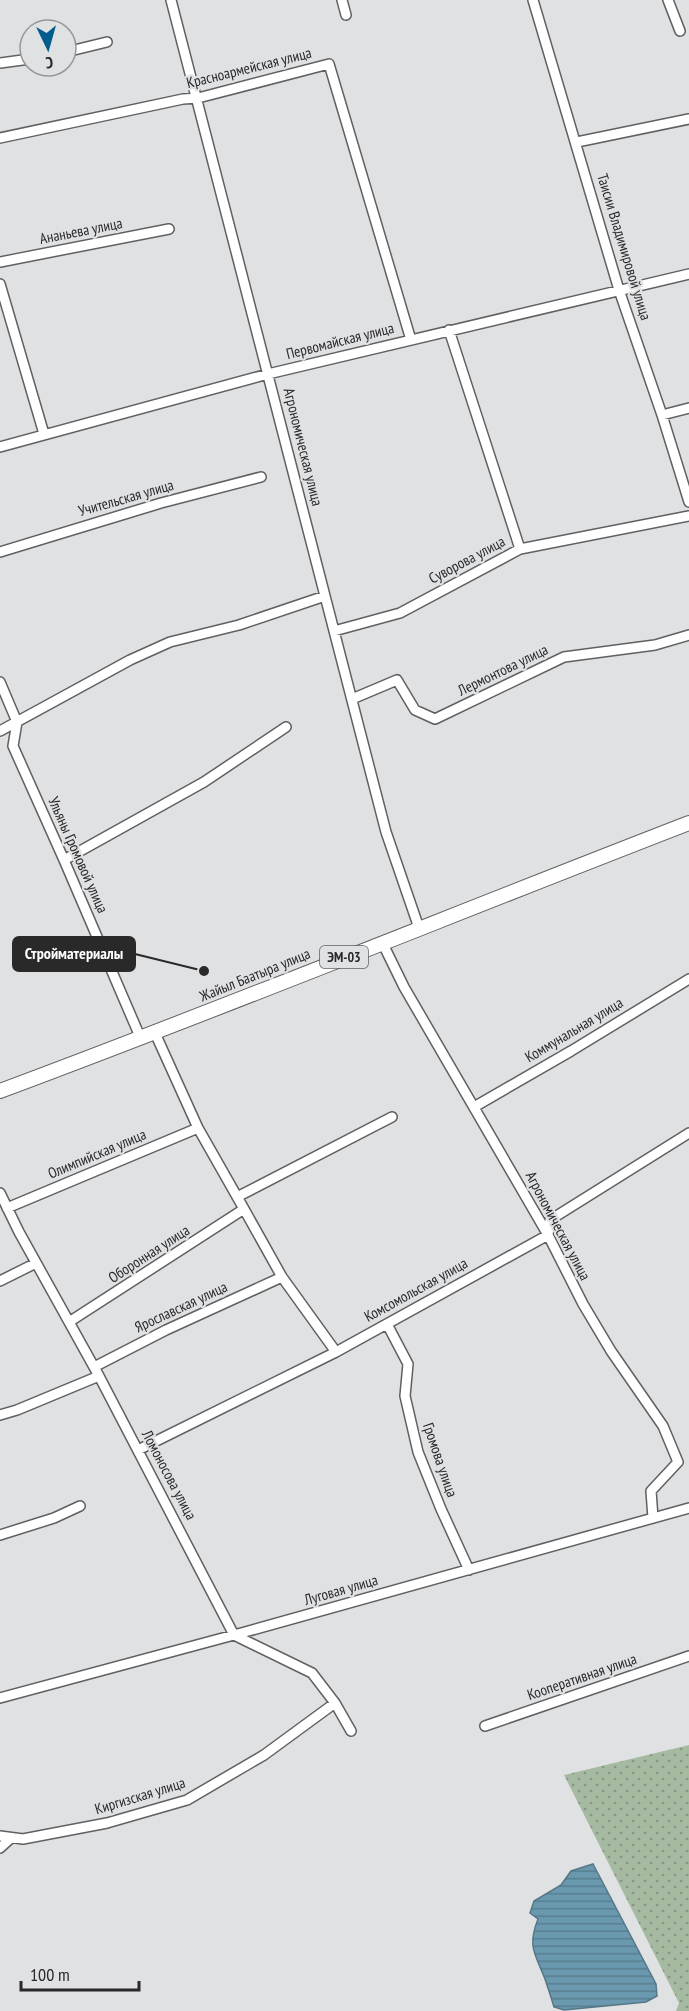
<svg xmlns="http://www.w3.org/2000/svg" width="689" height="2011" font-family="'PT Sans Narrow',sans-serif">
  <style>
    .grass { fill: url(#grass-dots) }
    .water { fill: url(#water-rules); stroke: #567787; stroke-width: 1.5 }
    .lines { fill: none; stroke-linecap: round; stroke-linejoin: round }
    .minor-casing { stroke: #5f6062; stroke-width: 12 }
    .highway-casing { stroke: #5f6062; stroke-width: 16 }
    .minor { stroke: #fff; stroke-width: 9 }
    .highway { stroke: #fff; stroke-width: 14 }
    .labels { text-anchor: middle; stroke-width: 4.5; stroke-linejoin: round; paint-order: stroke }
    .shield { fill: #e0e1e3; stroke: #606062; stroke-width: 1.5 }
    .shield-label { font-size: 14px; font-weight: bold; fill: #29292a }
    .street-label { font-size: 15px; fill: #29292a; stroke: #e0e1e3 }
    .leader { fill: none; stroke: #29292a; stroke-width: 2 }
    .callout-dot { fill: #29292a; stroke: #e0e1e3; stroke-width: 2 }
    .callout { fill: #29292a; stroke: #29292a; stroke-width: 2 }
    .callout-label { font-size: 16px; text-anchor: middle; font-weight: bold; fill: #fff }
  </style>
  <defs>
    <pattern id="grass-dots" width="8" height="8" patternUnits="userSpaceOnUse" patternTransform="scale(1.5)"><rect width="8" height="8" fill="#a5baa0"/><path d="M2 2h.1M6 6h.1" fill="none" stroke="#869783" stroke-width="1.8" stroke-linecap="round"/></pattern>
    <pattern id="water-rules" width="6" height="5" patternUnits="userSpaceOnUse" patternTransform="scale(1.5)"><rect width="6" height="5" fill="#6a99af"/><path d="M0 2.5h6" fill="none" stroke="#577d8f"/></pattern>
  </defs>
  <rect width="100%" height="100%" fill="#e0e1e3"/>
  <path class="grass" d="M689,1745V2011H676L679,2003L564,1775Z"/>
  <path class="water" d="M593,1864L656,1984L657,1996L646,2002L564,2010L554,2007C551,1997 548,1988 545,1979C535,1953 527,1947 538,1919L530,1913L534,1901L561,1885L571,1871Z"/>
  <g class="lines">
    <g class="minor-casing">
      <path id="minor" d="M171,0L386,832L419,928
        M342,0L346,15
        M533,0L619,290L662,415L689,502
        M668,0L680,31
        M66,52L107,42
        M0,63L30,59
        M0,138L183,99L198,98L329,64L411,340
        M577,142L689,119
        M0,262L169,229
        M0,284L44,434
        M449,330L520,549
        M662,415L689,408
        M0,447L268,374L689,274
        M0,552L161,503L261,477
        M334,631L400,613L520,549L689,516
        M0,682L17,722L13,746L64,860L141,1039
        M352,699L397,680L415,710L435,719L564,657L655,645L689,635
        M0,731L130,660L170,642L239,625L325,596
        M64,860L204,782L286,727
        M382,942L404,987L548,1235L583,1304L611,1351L663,1426L678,1462L651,1491L653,1518
        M155,1033L198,1128L244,1209L282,1277L336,1352
        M474,1107L571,1051L689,979
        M0,1193L19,1232L99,1376L234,1635L312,1673L335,1703L351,1731
        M237,1197L392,1117
        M7,1208L198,1128
        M0,1281L36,1263
        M69,1322L244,1209
        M387,1324L408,1364L405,1396L418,1452L441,1509L469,1570
        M94,1367L166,1330L282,1277
        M0,1415L17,1410L99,1376
        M138,1450L336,1352L548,1235L550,1220L689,1133
        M0,1535L54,1518L80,1506
        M0,1698L245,1632L689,1508
        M485,1726L689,1656
        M0,1836L23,1839L107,1823L187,1800L264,1755L335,1703
        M0,1848L11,1838"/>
    </g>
    <g class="highway-casing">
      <path id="highway" d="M0,1091C231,1005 459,912 689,823"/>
    </g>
    <use href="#minor" class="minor"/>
    <use href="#highway" class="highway"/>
  </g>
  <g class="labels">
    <rect class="shield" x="320" y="946" width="48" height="22" rx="4.5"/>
    <g class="shield-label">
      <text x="344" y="962">ЭМ-03</text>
    </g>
    <g class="street-label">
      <text transform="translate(249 68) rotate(-14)" y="5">Красноармейская улица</text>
      <text transform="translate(81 231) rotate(-11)" y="5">Ананьева улица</text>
      <text transform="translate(624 247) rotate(73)" y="5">Таисии Владимировой улица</text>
      <text transform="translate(340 341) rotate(-14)" y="5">Первомайская улица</text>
      <text transform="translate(303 447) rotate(76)" y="5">Агрономическая улица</text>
      <text transform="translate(126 498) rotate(-16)" y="5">Учительская улица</text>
      <text transform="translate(467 560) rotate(-28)" y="5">Суворова улица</text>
      <text transform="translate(503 670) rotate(-26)" y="5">Лермонтова улица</text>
      <text transform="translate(78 855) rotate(66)" y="5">Ульяны Громовой улица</text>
      <text transform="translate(255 975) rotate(-22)" y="5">Жайыл Баатыра улица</text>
      <text transform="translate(574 1030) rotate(-31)" y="5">Коммунальная улица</text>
      <text transform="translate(97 1154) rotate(-23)" y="5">Олимпийская улица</text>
      <text transform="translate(558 1226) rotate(62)" y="5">Агрономическая улица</text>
      <text transform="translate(149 1254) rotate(-33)" y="5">Оборонная улица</text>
      <text transform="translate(416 1290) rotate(-29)" y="5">Комсомольская улица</text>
      <text transform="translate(181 1307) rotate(-25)" y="5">Ярославская улица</text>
      <text transform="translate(440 1460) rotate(71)" y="5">Громова улица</text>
      <text transform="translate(169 1475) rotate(62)" y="5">Ломоносова улица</text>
      <text transform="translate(341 1590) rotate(-16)" y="5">Луговая улица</text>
      <text transform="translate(582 1677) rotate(-19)" y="5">Кооперативная улица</text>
      <text transform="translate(140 1796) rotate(-17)" y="5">Киргизская улица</text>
    </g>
  </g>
  <path class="leader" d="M204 971L135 954"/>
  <circle class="callout-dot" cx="204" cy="971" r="6"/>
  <rect class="callout" x="13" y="937" width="122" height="34" rx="6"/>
  <g class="callout-label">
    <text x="74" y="959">Стройматериалы</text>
  </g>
  <g transform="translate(48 48) rotate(175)"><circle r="28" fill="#e0e1e3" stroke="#979799" stroke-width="1.5"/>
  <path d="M0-4.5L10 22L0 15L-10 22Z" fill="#025d8e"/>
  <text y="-9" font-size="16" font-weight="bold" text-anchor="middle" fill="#29292a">С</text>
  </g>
  <path d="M21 1981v9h118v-9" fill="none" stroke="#29292a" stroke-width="3"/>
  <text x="30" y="1981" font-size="18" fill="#29292a" stroke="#e0e1e3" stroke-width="4.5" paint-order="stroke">100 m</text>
</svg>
